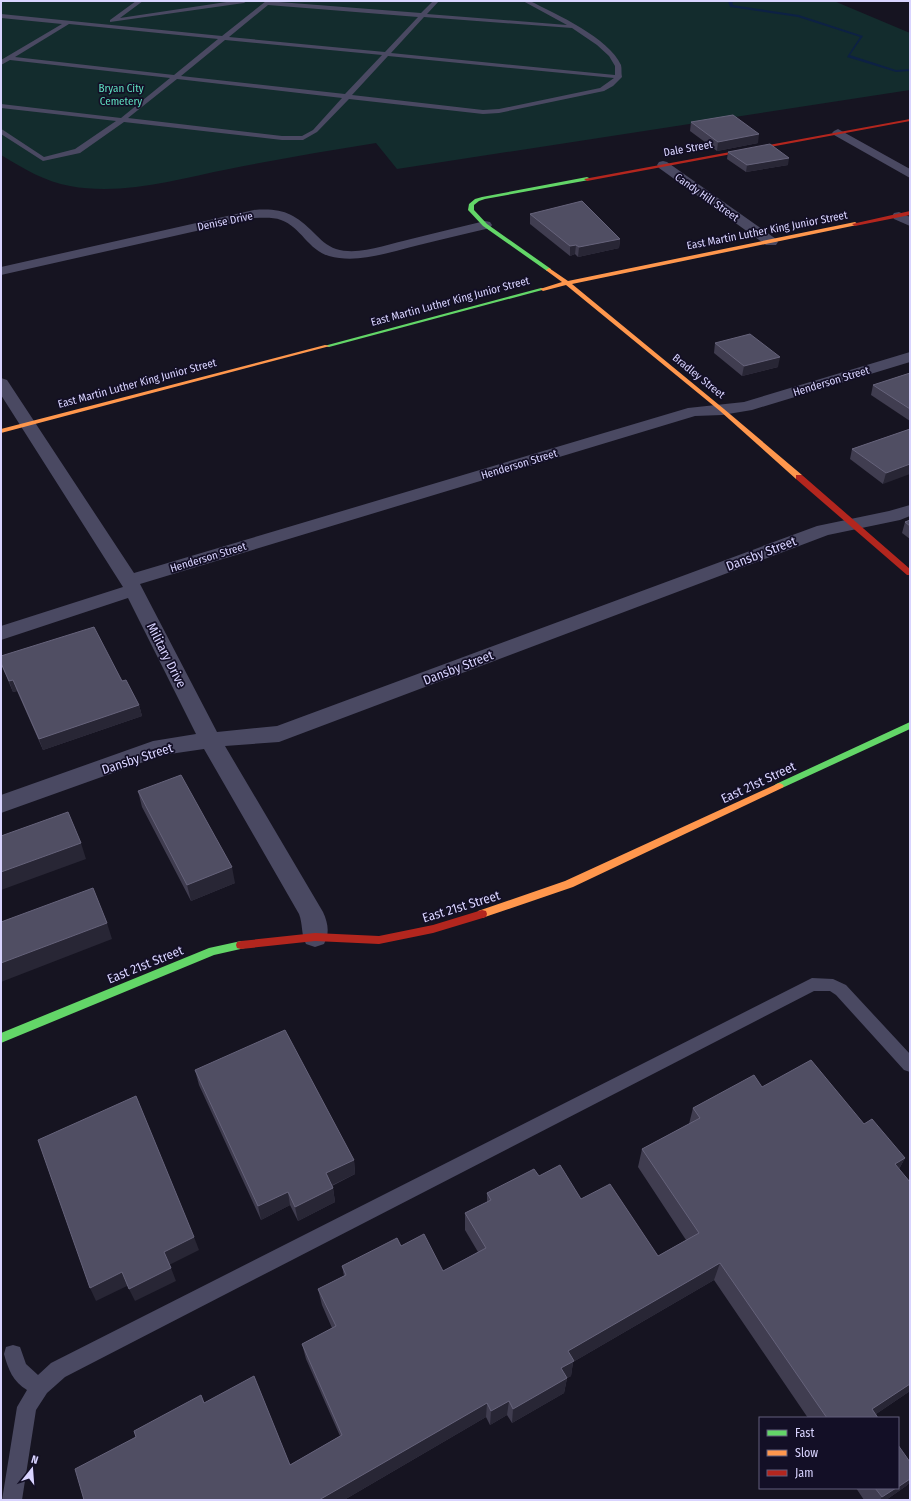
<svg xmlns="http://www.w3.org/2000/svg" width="911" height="1501" font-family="'Fira Sans Condensed',sans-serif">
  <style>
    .green { fill: #132c2d }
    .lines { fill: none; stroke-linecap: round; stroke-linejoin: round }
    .stream { fill: #0d2144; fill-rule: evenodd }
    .lane { fill: #4a4962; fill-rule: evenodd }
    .street { fill: #4a4962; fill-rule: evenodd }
    .fast { fill: #63d668; fill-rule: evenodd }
    .slow { fill: #ff974d; fill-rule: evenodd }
    .jam { fill: #b3261e; fill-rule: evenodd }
    .wall { fill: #403d50 }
    .shaded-wall { fill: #282635 }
    .building { fill: #504e63; stroke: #66637b }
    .labels { text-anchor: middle; stroke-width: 3.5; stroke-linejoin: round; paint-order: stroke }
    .far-park-label { font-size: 11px; fill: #5fe0c0; stroke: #130f26 }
    .far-street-label { font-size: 11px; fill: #d9d4ff; stroke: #130f26 }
    .street-label { font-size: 13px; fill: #d9d4ff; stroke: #130f26 }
  </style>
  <rect width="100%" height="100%" fill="#161421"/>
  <path class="green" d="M1,1H834L910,33V90L397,169L376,143C327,151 278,159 229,169C178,179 123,196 70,186C45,182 23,168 1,155Z"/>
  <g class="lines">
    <path class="stream" d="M728,1H732L733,5L799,15L863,36L850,55L896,70L910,69V71L896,72L847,57L860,37L798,17L730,7Z"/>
    <path class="lane" d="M136,1H143L120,18L233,1H247L244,3L110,22V20Z
      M266,1L421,13L433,1H439L427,14L567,25L523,1H530C556,14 609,38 621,65C622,69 621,73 622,77L613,86L604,91L499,113L483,114L349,99L317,132L303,140H282L124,122L80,153L43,161L1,134V129L3,130L44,157L75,149L116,121L1,108V104L121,118L170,78L10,60L1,65V60L62,24L1,18V14L222,36ZM268,5L418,17L385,52L229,37ZM424,17L572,28L597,45L609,56L615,66V75L391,53ZM69,24L218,39L174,75L15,57ZM225,40L382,55L345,94L181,76ZM388,56L614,78L600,88L499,109L483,110L352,95ZM177,79L342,98L313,130L302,136H282L128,118Z
      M812,978L833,979L846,985L910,1054V1072L904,1070L836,995L830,991H814L65,1377L47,1393L36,1410L22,1500H2L17,1407L27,1390C13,1382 8,1369 4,1354L6,1347L13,1345L20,1347L26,1364L38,1375L51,1363Z"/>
    <path class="street" d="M838,129L910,169V178L834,135L832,133L834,131Z
      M663,161L667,162L776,239L778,242L776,245H766L659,168L657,165L659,162Z
      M254,210C282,208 294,213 314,233C320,239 327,246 336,249C359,256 388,244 411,239C435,233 460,227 485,221L490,222L492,225L490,228C466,234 442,239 419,245C390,252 358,264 329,256C308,250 301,227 281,220C273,217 263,218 254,218L1,275V267Z
      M899,212L910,217V226L894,219L892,216L894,213Z
      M910,352V362L752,410L722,415L695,416L140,584L217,732L277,726L817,526L889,511L910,505V516L900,520L828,535L287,739L279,742L225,746L323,912C328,923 330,933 324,944L315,947L306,944C301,935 303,924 299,914L204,749L163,755L1,813V795L153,741L196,734L128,598L1,640V626L123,587L1,395V378L7,380L9,383L134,573L688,408L744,402Z"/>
    <path class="fast" d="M587,177L589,178V180L485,199L479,201L474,205V210L487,224L551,269V271H547L483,226L468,210L469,204L475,199L482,197Z
      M541,288L546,289L329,347L324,346Z
      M910,722V729L782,788H776L774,786L776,784Z
      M241,941L245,942L246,945L245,948L214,955L1,1043V1033L209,948Z"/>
    <path class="slow" d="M855,222L858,224L857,225L572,284L724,409L802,475V479H796L720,411L566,285L543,291L540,289L562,282L547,271L546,270L549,268L568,281Z
      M325,345L330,346L1,433V429Z
      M779,783L782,784L784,786L782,788L573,887L482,918L478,917L477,914L478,911L565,881Z"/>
    <path class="jam" d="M910,119V121L587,181L584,179Z
      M910,211V215L855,226L852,224Z
      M796,475H802L910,569V575H907L796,479Z
      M482,910L486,911L487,914L486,917L433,933L379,944L315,941L241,949L237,948L236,945L237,942L241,941L315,933L379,936L433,925Z"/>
  </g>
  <path class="wall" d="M691,122L758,143L717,151L690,131Z
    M728,152L788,165L746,172L727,159Z
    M530,214L620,239L619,248L578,257L575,254L570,256L530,224Z
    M715,343L778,367L742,376L714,353Z
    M910,373V421L871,395L873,385Z
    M910,429L883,484L850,459L852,449Z
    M910,520V539L902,533L905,522Z
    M1,656L122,681L139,705L142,716L43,750L17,691L13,692L1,664Z
    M138,791L235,883L191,901L142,807Z
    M195,1070L354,1160L355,1174L332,1186L333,1188L335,1202L298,1221L290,1205L261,1220L199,1085Z
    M762,1087L864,1124L905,1158L899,1169L910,1182V1391L876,1414L878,1418H808L714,1280L573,1362L571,1376L567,1378L564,1393L512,1423L507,1415L490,1425L486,1417L344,1500H84L204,1403L290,1465L340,1436L306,1359L302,1344L332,1328L322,1305L318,1289L344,1276L342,1266L401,1246L443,1271L478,1252L465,1230V1213L487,1202V1193L539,1176L581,1199L658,1256L686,1240L638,1167L642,1149L689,1124L693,1108Z
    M910,1462V1482L906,1486L886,1500H864L856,1488H898Z"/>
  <path class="shaded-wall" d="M759,134L758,143L717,151L718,142Z
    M789,158L788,165L746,172L747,165Z
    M620,239L619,248L578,257L579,247Z
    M576,245L575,254L570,256V246Z
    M780,357L778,367L742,376L744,366Z
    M910,464V474L883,484L886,473Z
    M13,680L17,691L13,692L9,681Z
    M139,705L142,716L43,750L39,739Z
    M81,843L86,859L1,890V872Z
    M232,867L235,883L191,901L187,885Z
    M107,923L112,939L1,982V963Z
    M905,1158L895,1176V1164Z
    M354,1160L355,1174L328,1187L326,1173Z
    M333,1188L335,1202L298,1221L295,1207Z
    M288,1192L290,1205L261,1220L258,1206Z
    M194,1237L199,1250L169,1265L164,1252Z
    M720,1263L714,1280L573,1362L571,1376L567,1378L564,1393L512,1423L513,1409L561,1368L568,1351Z
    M171,1268L176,1281L135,1301L129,1289Z
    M122,1272L129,1285L96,1301L90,1288Z
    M910,1384V1391L870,1418L872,1409Z
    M509,1401L507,1415L490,1425L491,1411Z
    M487,1403L486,1417L344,1500H319Z
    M910,1479V1482L906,1486L886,1500H880L882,1497L896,1488H898V1487Z"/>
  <path class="building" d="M733,115L759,134L718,142L691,122Z
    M770,144L789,158L747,165L728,152Z
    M582,201L620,239L579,247L576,245L570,246L530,214Z
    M750,334L780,357L744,366L715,343Z
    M910,373V409L873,385Z
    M910,429V464L886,473L852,449Z
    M910,520V526L905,522Z
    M94,627L122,681L126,680L139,705L39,739L13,680L9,681L1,663V656Z
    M181,775L232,867L187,885L138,791Z
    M68,812L81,843L1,872V836Z
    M93,888L107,923L1,963V922Z
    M285,1030L354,1160L326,1173L333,1188L295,1207L288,1192L258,1206L195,1070Z
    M811,1060L864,1124L872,1119L905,1158L895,1164L910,1182V1384L872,1409L878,1418H827L720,1263L568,1351L574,1361L561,1368L567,1378L513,1409L509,1401L491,1411L487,1403L319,1500H84L75,1469L136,1437L134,1431L201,1395L204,1403L254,1376L290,1465L342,1435L302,1344L336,1326L318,1289L346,1275L342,1266L397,1238L401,1246L424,1234L443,1271L486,1248L465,1213L491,1200L487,1193L534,1169L539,1176L560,1165L581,1199L610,1184L658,1256L699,1233L642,1149L700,1118L693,1108L754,1075L762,1087Z
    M136,1096L194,1237L164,1252L171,1268L129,1289L122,1272L90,1288L38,1140Z
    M898,1445L910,1462V1479L898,1487Z
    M875,1488H896L882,1497Z"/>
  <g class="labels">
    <g class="far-park-label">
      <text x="121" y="92">Bryan City<tspan x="121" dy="13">Cemetery</tspan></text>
    </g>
    <g class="far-street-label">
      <text transform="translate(688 148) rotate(-10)" y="4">Dale Street</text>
      <text transform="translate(707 197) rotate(35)" y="4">Candy Hill Street</text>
      <text transform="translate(225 221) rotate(-12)" y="4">Denise Drive</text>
      <text transform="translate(767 230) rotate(-11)" y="4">East Martin Luther King Junior Street</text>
      <text transform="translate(450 301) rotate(-15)" y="4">East Martin Luther King Junior Street</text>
      <text transform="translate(699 376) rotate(39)" y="4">Bradley Street</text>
      <text transform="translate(831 381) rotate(-17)" y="4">Henderson Street</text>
      <text transform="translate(137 383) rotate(-15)" y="4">East Martin Luther King Junior Street</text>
      <text transform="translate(519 464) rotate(-17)" y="4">Henderson Street</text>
      <text transform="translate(208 557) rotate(-17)" y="4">Henderson Street</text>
    </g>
    <g class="street-label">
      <text transform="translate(761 553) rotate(-21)" y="5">Dansby Street</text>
      <text transform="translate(167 655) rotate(63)" y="5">Military Drive</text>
      <text transform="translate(458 667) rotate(-21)" y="5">Dansby Street</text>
      <text transform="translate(137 758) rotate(-18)" y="5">Dansby Street</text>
      <text transform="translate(758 782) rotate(-25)" y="5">East 21st Street</text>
      <text transform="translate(461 906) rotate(-17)" y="5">East 21st Street</text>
      <text transform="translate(145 964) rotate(-22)" y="5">East 21st Street</text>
    </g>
  </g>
  <rect width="911" height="1501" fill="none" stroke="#d9d4ff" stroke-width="4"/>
  <rect x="759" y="1417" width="140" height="72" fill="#130f26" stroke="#625e7d"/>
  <rect x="767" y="1430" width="20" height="6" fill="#63d668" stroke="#625e7d"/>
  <text x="795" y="1437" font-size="12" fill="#d9d4ff">Fast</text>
  <rect x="767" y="1450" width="20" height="6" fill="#ff974d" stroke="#625e7d"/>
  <text x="795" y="1457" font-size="12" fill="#d9d4ff">Slow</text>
  <rect x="767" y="1470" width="20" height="6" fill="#b3261e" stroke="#625e7d"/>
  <text x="795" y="1477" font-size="12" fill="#d9d4ff">Jam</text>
  <g transform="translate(32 1469) rotate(17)" stroke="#130f26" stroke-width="3" paint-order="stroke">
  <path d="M0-3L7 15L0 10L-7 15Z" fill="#d9d4ff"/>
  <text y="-6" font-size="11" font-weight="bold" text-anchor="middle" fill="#d9d4ff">N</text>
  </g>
</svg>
